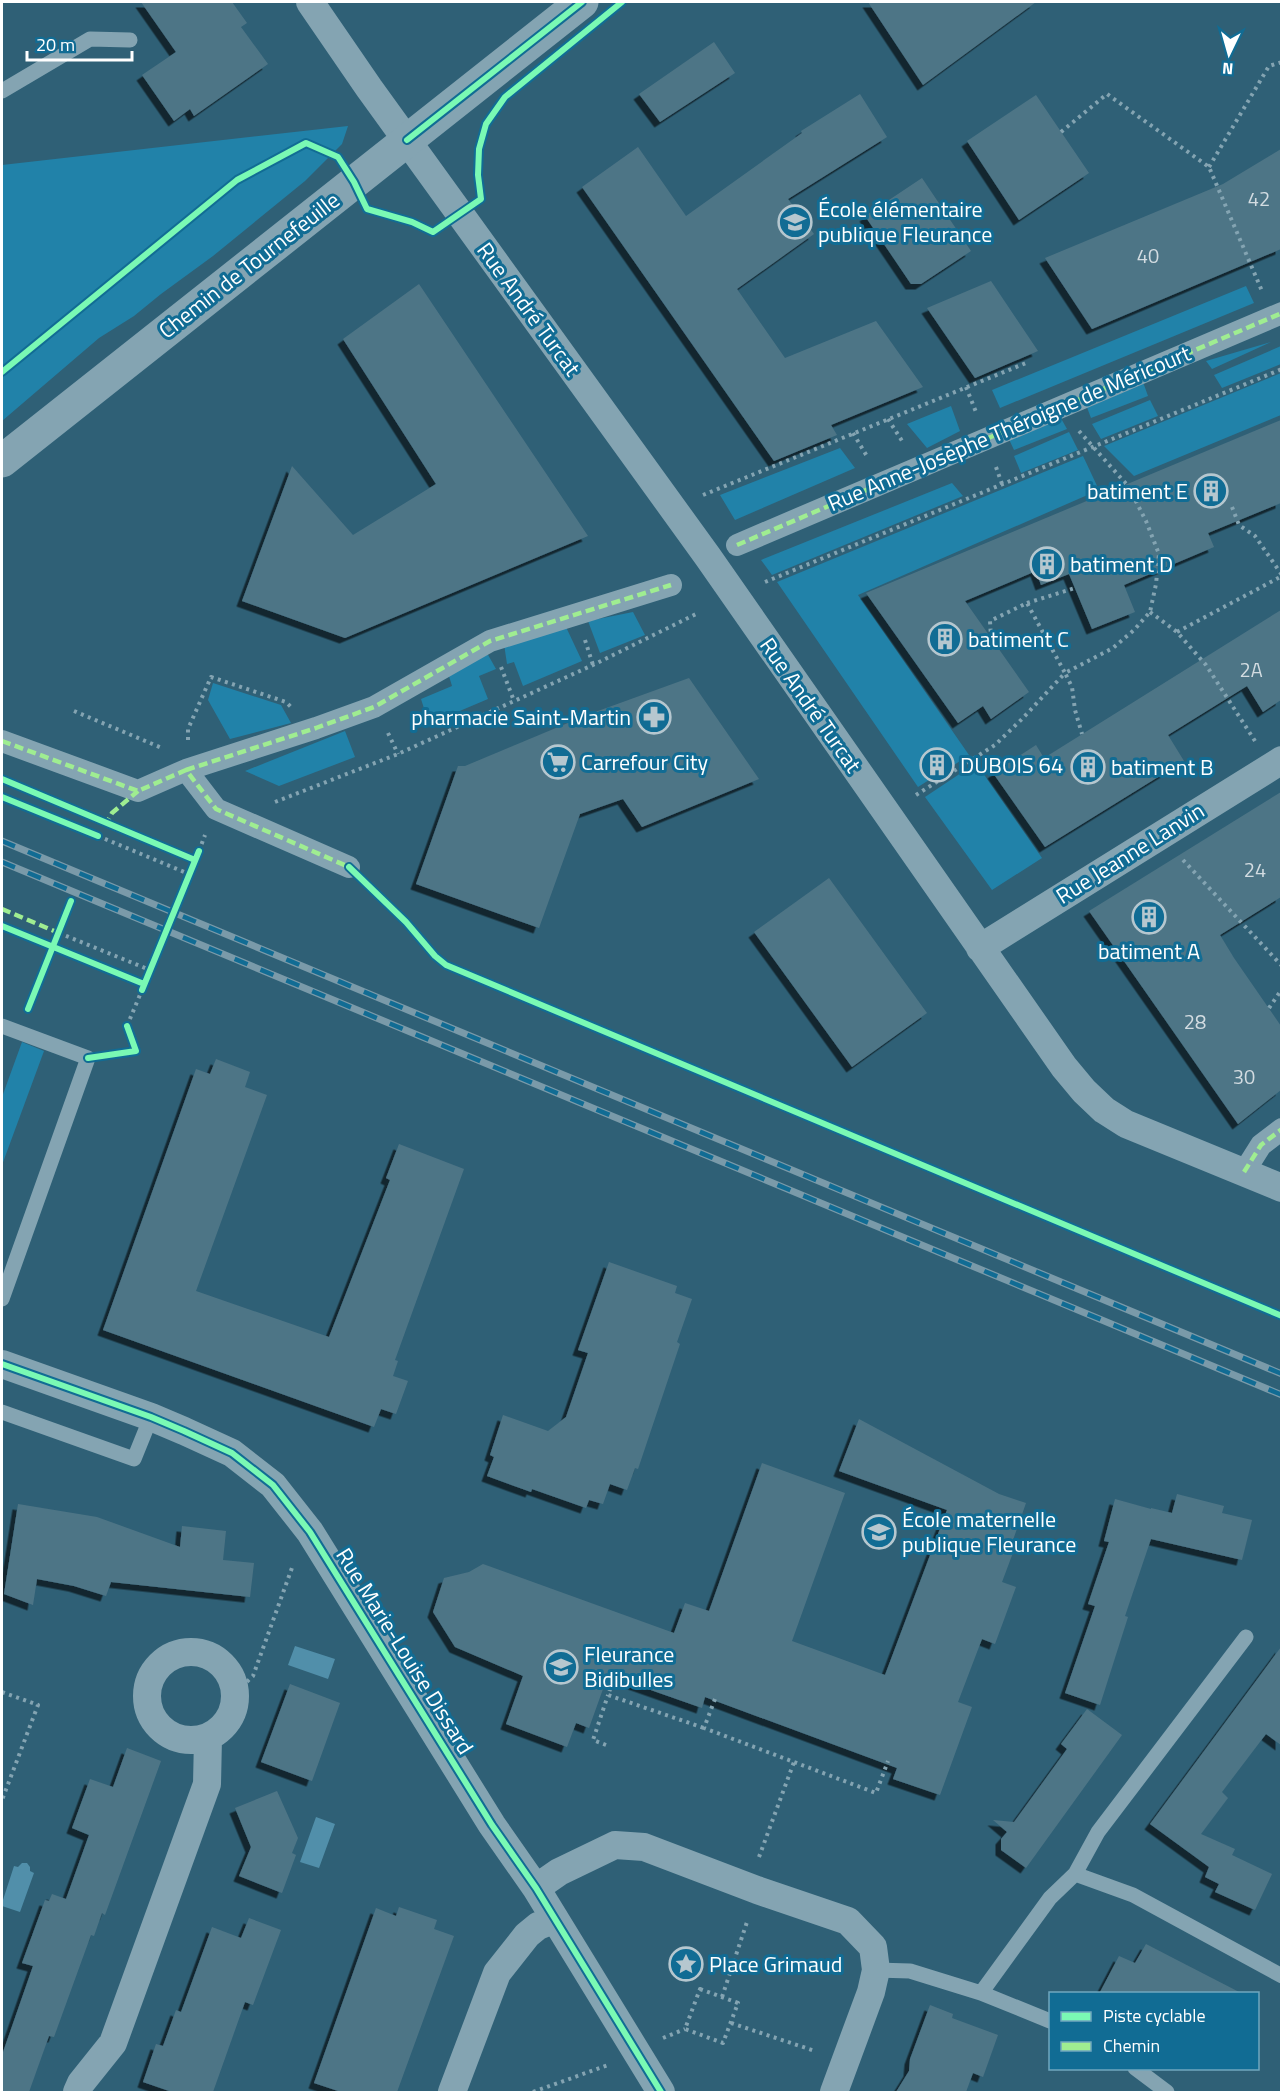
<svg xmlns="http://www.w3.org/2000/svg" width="1283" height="2094" font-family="'Titillium Web',sans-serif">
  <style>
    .green { fill: #2182a9 }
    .water { fill: #518faa }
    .building { fill: #4e7586; filter: url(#shadow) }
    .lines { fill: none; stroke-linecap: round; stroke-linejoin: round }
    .path { stroke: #84a4b2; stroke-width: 4; stroke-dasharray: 3 4.5; stroke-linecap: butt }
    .service { stroke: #84a4b2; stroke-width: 15 }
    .pedestrian { stroke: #84a4b2; stroke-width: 22 }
    .minor { stroke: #84a4b2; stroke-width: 28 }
    .tertiary { stroke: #84a4b2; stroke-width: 33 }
    .rail-casing { stroke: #7a9aa9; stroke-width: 7 }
    .rail { stroke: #116c94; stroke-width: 4.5; stroke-dasharray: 14; stroke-linecap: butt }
    .quiet { stroke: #9fed91; stroke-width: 4.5; stroke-dasharray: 9 4.5; stroke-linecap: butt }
    .cycleway-casing { stroke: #116c94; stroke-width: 10 }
    .cycleway { stroke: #7af9b4; stroke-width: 6 }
    .labels { text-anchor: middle; stroke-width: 6; stroke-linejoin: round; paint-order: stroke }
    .number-label { font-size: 20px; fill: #d3dce1 }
    .poi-label { font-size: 22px; fill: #fff; stroke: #116c94; text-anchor: start }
    .street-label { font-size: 22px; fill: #fff; stroke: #116c94 }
  </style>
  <defs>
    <filter id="shadow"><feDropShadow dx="-5.5" dy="5.5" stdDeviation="0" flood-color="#0009"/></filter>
  </defs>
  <rect width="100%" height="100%" fill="#2f6076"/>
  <path class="green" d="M348,126L342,144L305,181L213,256L161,294L134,316L99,338L2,421V165Z
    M1246,286L1254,303L1000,408L992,390Z
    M1271,342L1212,369L1206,361Z
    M1281,346V364L1222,388L1214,375Z
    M1281,373V415L1134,476L1104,446Z
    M1143,382L1148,396L1091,418L1085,402Z
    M1150,400L1158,416L1101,439L1092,424Z
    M951,406L960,431L927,448L907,424Z
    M1058,413L1067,429L1014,450L1007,435Z
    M1069,432L1078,450L1021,473L1014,456Z
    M840,448L855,468L735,520L720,495Z
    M1083,456L1099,490L858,595L969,755L954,765L941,749L919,764L929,780L918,787L777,582Z
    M952,483L963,496L772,575L761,560Z
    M633,612L645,635L600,653L588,621Z
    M566,627L582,661L523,686L514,662L507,664L504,644Z
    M487,653L496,669L479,676L488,699L429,724L421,699L452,686L449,676Z
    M213,683L281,705L291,723L230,739L208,700Z
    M345,731L355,757L279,786L245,771Z
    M976,763L1042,858L992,890L925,797Z
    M22,1042L44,1051L2,1165V1097Z"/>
  <path class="water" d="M295,1646L335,1659L328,1679L288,1665Z
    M316,1817L335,1824L319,1868L300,1862Z
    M22,1863H27L30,1867V1871L34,1873L20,1912L2,1906V1903L14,1866L18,1867Z"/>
  <path class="building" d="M141,2H232L247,23L241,27L268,64L194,116L190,109L174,121L142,75L176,52Z
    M868,2H1036L923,85Z
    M714,42L735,73L660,122L639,94Z
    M860,94L887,137L788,199L814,234L737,289L785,358L876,321L923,387L831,425L837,435L774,461L582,187L638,147L686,216L802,133L801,131Z
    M1036,95L1089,173L1019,220L967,141Z
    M1281,149V249L1092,329L1045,258L1223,184Z
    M922,178L971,251L921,284H911L865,216Z
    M991,281L1038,351L975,378L927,308Z
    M419,284L588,536L345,638L242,601L292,466L353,535L436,484L343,339Z
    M1281,420V503L1208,533L1214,547L1124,585L1135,612L1092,629L1069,574L1041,585L1036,571L965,601L1029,692L991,719L983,706L958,723L866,593Z
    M1281,610V700L1263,712L1247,686L1168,735L1184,761L1045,847L993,773L1036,745L1044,758Z
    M689,678L759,779L642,827L623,799L580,814L539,928L416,884L458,766H465L587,715Z
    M1281,792V897L1220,935L1234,958L1281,1026V1090L1238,1124L1089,911Z
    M829,878L927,1013L852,1067L754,932Z
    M216,1059L250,1072L245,1087L267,1095L196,1291L329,1337L390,1180L386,1178L399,1144L464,1169L395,1360L398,1361L393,1376L408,1381L396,1414L381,1409L374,1427L103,1330L196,1069L210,1074Z
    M609,1262L677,1286L675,1293L692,1299L677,1342L680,1344L638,1469L635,1468L627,1490L610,1484L603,1504L589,1500L586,1508L532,1489L531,1492L487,1476L494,1457L490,1455L503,1415L548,1431L566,1417L588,1353L578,1350Z
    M859,1419L999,1494L1026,1503L1013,1540L1017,1542L1002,1582L1016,1587L995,1644L982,1639L958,1702L972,1707L940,1795L893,1779L897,1768L705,1697L702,1708L608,1675L589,1728L576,1723L567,1747L506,1724L523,1676L455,1647L433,1612L444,1578L469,1572L483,1564L674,1633L685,1603L709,1611L762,1463L845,1493L792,1641L885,1675L947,1510L839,1471Z
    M1177,1494L1224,1506L1222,1513L1252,1520L1242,1560L1151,1539L1125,1616L1128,1617L1100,1705L1065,1693L1095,1606L1088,1604L1109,1542L1104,1541L1115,1499L1151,1509V1508L1172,1513Z
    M18,1504L97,1517L180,1547L182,1526L226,1531L223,1560L254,1563L250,1597L111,1582L106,1596L74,1586L37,1579L33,1605L4,1594Z
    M1281,1647V1745L1266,1734L1222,1792L1228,1798L1201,1834L1235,1849L1232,1855L1272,1874L1255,1910L1215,1892L1219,1884L1205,1877L1209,1867L1150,1824Z
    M290,1684L340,1703L312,1781L261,1762Z
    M1087,1709L1122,1735L1026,1868L1001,1850V1839L1007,1832L993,1820L1014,1822L1067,1749L1061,1744Z
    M127,1748L161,1761L105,1915L102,1913L94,1936L91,1935L54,2037L49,2036L29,2092H2V2055L33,1966L22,1963L45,1900L49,1901L52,1894L66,1899L89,1835L72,1828L90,1779L113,1787Z
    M277,1791L298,1838L292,1853L296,1855L282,1893L239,1876L251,1847L235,1808Z
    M399,1907L437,1920L434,1929L454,1936L397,2092H341L314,2083L376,1908L396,1916Z
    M249,1918L281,1930L253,2005L245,2002L213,2092H172L143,2082L156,2044L163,2046L176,2010L181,2012L212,1927L241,1938Z
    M1146,1944L1175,1959L1243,1994H1099L1119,1956L1135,1963Z
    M930,2005L953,2014L952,2018L998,2035L983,2077L973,2073L966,2092H896L909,2071L910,2059Z"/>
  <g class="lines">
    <path class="path" d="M1061,132L1107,94L1209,167L1262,291
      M1209,167L1269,66L1282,62
      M966,387L976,412
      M888,419L904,444
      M1079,431L1128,486L1146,521L1159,554L1156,584L1150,612L1134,630L1113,648L1065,673L1072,687L1075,710L1082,734
      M853,433L868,458
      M996,467L1002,484
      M703,495L1026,363
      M1232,507L1239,525L1255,536L1282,575
      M765,582L1282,369
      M1027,603L1075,588
      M1150,612L1177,632L1206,665L1255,741
      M1177,632L1282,576
      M585,640L593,665
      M501,667L514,701
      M74,711L162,748
      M388,733L398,754
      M188,740V729L211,677L286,702L291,707
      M916,795L995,745L1022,719L1065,673L1027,603L990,621L991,637
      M275,802L398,754L593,665L698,613
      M98,836L189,874
      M199,851L205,835
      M1183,860L1282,966
      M59,933L150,970
      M1269,1008L1282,989
      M127,1026L142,990
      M606,1679L613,1681L608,1695L704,1728
      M2,1692L38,1705L2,1800
      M236,1692L253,1676L293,1565
      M715,1699L704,1728L876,1793L888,1761
      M606,1745L593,1740L608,1695
      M759,1857L794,1762
      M700,1989L738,2003L723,2043L685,2029Z
      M722,1997L748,1919
      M731,2023L815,2051
      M663,2038L685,2029
      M533,2092L608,2065"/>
    <path class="service" d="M2,91L90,39L130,40
      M2,1026L88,1058L2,1299
      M2,1412L134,1459L151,1417
      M1075,1874L1133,1895L1282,1976
      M876,1970L910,1971L981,1993L1050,2021
      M981,1993L1050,1898L1075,1874L1098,1832L1246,1637
      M1135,2068L1167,2092"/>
    <path class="pedestrian" d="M737,545L1282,313
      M2,741L138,791L186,770L216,809L349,867
      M186,770L316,728L374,707L490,641L671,585
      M1244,1172L1261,1145L1282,1129"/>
    <path class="minor" d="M310,2L369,88L708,557L1064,1067L1084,1091L1104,1110L1126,1124L1282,1188
      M980,948L1282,760
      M2,1364L151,1417L184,1431L232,1453L273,1485L310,1532L492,1825L536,1888L661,2092
      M147 1696a44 44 0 1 1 88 0a44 44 0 1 1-88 0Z
      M536,1888L559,1872L615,1845L644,1847L757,1890L848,1921L873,1947L876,1970L871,1992L834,2092
      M77,2092L81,2083L113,2043L207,1784L208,1738
      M452,2092L497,1973L527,1935L538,1926L555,1919"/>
    <path class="tertiary" d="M2,461L582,2"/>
    <g class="rail-casing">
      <path id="rail" d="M2,841L1282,1374
        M2,862L1282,1395"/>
    </g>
    <use href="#rail" class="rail"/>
    <path class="quiet" d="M737,545L1282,313
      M2,741L138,791L186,770L216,809L349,867
      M186,770L316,728L374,707L490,641L671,585
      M105,826L112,813L138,791
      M2,909L59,933
      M1244,1172L1261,1145L1282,1129"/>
    <g class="cycleway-casing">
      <path id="cycleway" d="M407,140L582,2
        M2,372L237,180L306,143L338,157L354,182L367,209L412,222L433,232L481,199L478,175L479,149L486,124L505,97L622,2
        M2,779L195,860
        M2,797L98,836
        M349,867L406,922L435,956L446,965L1282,1316
        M2,926L144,984
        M142,990L199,851
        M28,1009L71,901
        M88,1058L136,1051L127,1026
        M2,1364L151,1417L184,1431L232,1453L273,1485L310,1532L492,1825L536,1888L661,2092"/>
    </g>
    <use href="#cycleway" class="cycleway"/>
  </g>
  <defs>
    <g id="school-ring" transform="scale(1.725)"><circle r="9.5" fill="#116c94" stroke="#b6c7cf" stroke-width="1.5"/><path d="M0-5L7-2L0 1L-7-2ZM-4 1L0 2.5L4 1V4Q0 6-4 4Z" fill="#b6c7cf"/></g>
    <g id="building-ring" transform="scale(1.725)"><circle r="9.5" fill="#116c94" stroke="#b6c7cf" stroke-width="1.5"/><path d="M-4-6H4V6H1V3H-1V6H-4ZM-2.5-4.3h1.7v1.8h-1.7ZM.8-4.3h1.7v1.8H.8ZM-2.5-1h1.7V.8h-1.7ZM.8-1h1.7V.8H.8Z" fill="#b6c7cf"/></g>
    <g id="pharmacy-ring" transform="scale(1.725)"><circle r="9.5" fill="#116c94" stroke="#b6c7cf" stroke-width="1.5"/><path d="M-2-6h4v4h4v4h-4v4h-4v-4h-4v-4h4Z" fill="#b6c7cf"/></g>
    <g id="supermarket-ring" transform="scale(1.725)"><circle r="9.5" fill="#116c94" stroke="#b6c7cf" stroke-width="1.5"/><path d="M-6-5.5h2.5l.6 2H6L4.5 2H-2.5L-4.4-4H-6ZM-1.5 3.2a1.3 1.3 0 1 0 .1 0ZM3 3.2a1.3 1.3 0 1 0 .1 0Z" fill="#b6c7cf"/></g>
    <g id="sight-ring" transform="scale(1.725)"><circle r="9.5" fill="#116c94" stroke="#b6c7cf" stroke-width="1.5"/><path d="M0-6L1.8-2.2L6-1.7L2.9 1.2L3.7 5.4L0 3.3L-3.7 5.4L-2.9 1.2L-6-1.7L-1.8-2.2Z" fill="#b6c7cf"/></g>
  </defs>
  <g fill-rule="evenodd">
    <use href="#school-ring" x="795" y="222"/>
    <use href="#building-ring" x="1211" y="491"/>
    <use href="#building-ring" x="1047" y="564"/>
    <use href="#building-ring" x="945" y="639"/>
    <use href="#pharmacy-ring" x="654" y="717"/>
    <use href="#supermarket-ring" x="558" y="762"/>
    <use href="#building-ring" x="937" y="765"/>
    <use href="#building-ring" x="1088" y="767"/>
    <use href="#building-ring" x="1149" y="917"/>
    <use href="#school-ring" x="879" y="1532"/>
    <use href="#school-ring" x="561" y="1667"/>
    <use href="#sight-ring" x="686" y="1964"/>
  </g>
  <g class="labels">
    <g class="number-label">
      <text x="1259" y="206">42</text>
      <text x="1148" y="263">40</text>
      <text x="1251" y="677">2A</text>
      <text x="1255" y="877">24</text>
      <text x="1195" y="1029">28</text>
      <text x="1244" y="1084">30</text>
    </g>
    <g class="poi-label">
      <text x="818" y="217">École élémentaire<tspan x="818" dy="25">publique Fleurance</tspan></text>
      <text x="1188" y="499" text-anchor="end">batiment E</text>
      <text x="1070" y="572">batiment D</text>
      <text x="968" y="647">batiment C</text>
      <text x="631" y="725" text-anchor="end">pharmacie Saint-Martin</text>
      <text x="581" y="770">Carrefour City</text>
      <text x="960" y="773">DUBOIS 64</text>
      <text x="1111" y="775">batiment B</text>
      <text x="1149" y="959" text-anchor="middle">batiment A</text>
      <text x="902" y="1527">École maternelle<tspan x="902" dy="25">publique Fleurance</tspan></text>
      <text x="584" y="1662">Fleurance<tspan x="584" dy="25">Bidibulles</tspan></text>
      <text x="709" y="1972">Place Grimaud</text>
    </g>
    <g class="street-label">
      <text transform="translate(249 265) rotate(-38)" y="8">Chemin de Tournefeuille</text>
      <text transform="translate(529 309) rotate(54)" y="8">Rue André Turcat</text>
      <text transform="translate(1009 428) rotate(-23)" y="8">Rue Anne-Josèphe Théroigne de Méricourt</text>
      <text transform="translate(811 705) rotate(55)" y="8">Rue André Turcat</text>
      <text transform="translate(1130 853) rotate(-32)" y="8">Rue Jeanne Lanvin</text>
      <text transform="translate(405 1651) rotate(58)" y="8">Rue Marie-Louise Dissard</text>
    </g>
  </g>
  <rect width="1283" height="2094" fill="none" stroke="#ffffff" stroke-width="6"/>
  <rect x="1049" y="1992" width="210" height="78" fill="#116c94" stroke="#70a7bf" stroke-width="1.5"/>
  <rect x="1061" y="2012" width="30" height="9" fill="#7af9b4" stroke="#70a7bf" stroke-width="1.5"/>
  <text x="1103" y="2022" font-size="18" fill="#ffffff">Piste cyclable</text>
  <rect x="1061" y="2042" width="30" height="9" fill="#9fed91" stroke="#70a7bf" stroke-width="1.5"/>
  <text x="1103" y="2052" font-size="18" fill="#ffffff">Chemin</text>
  <g transform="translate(1229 54) rotate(185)" stroke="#116c94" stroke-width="4.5" paint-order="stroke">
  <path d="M0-4.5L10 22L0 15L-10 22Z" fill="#ffffff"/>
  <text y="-9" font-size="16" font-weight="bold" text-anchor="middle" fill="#ffffff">N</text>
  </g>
  <path d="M27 51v9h105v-9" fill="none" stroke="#ffffff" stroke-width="3"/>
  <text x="36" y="51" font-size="18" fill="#ffffff" stroke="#116c94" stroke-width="4.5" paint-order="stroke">20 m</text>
</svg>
